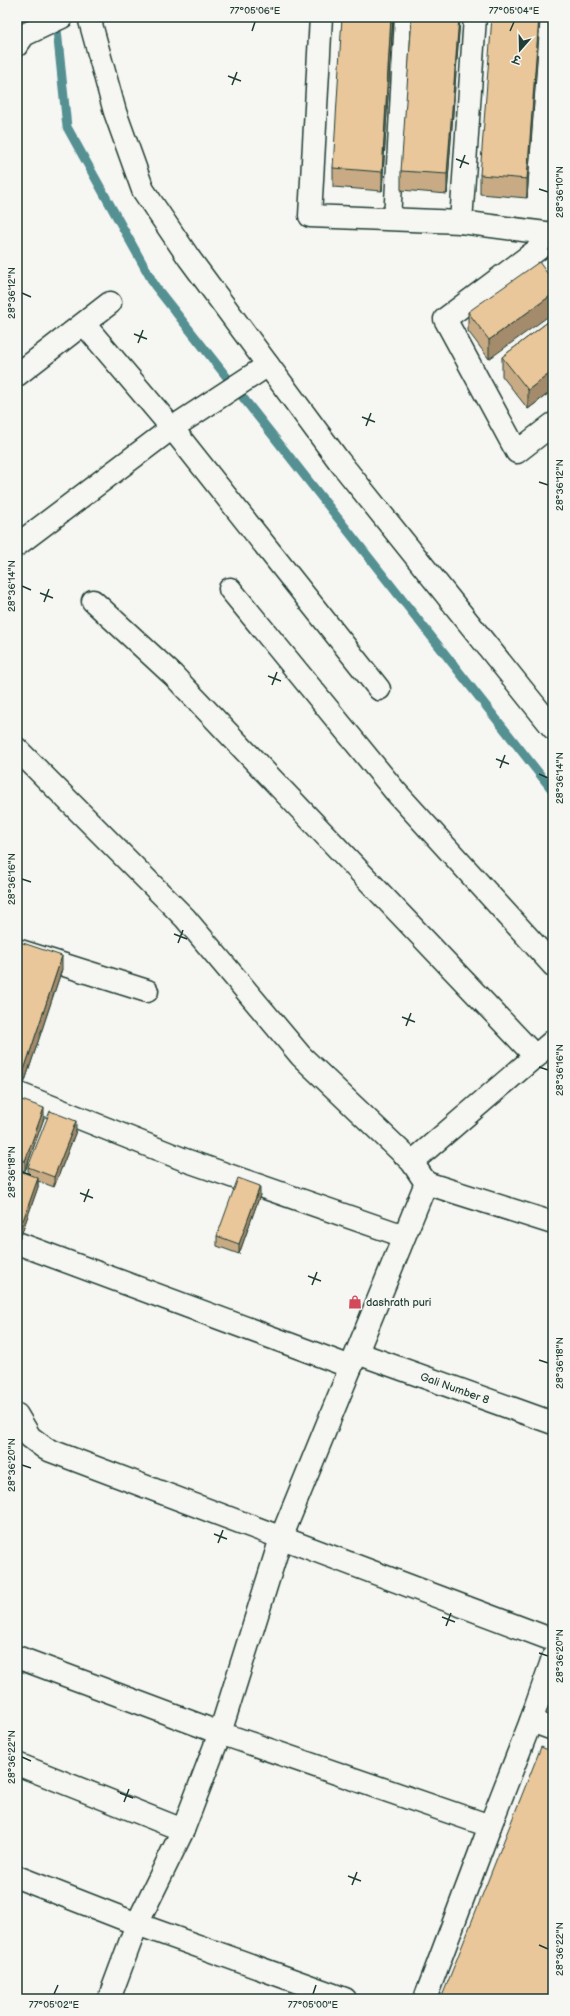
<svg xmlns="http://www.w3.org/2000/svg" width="570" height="2016" font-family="'Balsamiq Sans','Playpen Sans Deva',sans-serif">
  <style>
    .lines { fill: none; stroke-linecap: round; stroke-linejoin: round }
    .stream { stroke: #549092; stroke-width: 9 }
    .service-casing { stroke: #1f3d34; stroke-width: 19 }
    .minor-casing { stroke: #1f3d34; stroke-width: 25 }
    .service { stroke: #f6f6f2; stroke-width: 16 }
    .minor { stroke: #f6f6f2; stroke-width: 22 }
    .wall { fill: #c8ab85; stroke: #1f3d34 }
    .shaded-wall { fill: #a38b6c; stroke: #1f3d34 }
    .building { fill: #e9c79b; stroke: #1f3d34 }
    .ticks { fill: none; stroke: #1f3d34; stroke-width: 1.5 }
    .labels { text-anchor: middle; stroke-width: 4; stroke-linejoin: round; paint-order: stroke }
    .poi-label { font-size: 11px; fill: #1f3d34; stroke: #f6f6f2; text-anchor: start }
    .street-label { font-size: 11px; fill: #1f3d34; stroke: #f6f6f2 }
    .neatline { fill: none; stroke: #1f3d34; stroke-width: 1.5 }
    .ticks-label { font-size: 10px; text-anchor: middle; fill: #1f3d34 }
  </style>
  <rect width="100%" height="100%" fill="#f6f6f2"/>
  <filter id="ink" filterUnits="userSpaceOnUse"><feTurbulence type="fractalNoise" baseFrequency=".025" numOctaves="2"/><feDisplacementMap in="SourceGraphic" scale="8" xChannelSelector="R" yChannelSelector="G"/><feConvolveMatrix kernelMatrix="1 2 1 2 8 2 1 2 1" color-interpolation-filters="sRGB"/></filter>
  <g filter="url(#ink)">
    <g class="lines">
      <path class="stream" d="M56,20L67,127L155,286L553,791"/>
      <g class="service-casing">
        <path id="service" d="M392,220L403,17"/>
      </g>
      <g class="minor-casing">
        <g id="minor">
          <path d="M89,17L115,112L143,190L189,258L339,461L553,728"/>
          <path d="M321,17L310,216L461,222L553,234"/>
          <path d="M17,45L24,35L62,17"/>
          <path d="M461,222L475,17"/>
          <path d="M553,238L445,319L517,452L553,424"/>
          <path d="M84,324L172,428L379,689"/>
          <path d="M17,375L110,303"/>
          <path d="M17,545L172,428L268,365"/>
          <path d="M230,589L395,791L553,965"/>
          <path d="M93,601L173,675L536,1057"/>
          <path d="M17,749L185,918L301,1056L412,1162L426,1183L281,1538L220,1733L490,1826L531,1721L553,1658"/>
          <path d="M17,950L147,991"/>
          <path d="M17,1093L185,1160L404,1236"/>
          <path d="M412,1162L553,1041"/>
          <path d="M426,1183L553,1223"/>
          <path d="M17,1243L351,1367"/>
          <path id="s1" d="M357,1353L553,1423"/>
          <path d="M17,1415L30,1437L46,1449L553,1640"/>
          <path d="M17,1657L220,1733L183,1830L137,1924L109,1999"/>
          <path d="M531,1721L553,1729"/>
          <path d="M17,1764L183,1830"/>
          <path d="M17,1877L137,1924L345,1999"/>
          <path d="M425,1999L490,1826"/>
        </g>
      </g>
      <use href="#service" class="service"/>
      <use href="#minor" class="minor"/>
    </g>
    <path class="wall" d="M393,17L382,191L333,187V168Z
      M460,17L447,194L401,190V171Z
      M540,17L527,198L480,194V175Z
      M553,246V274L549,268V249Z
      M553,281L489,359L468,331V312Z
      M553,318V390L528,409L502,376V357Z
      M17,941L62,969L24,1084L17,1081Z
      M17,1106L44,1118L25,1171L17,1168Z
      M76,1131L54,1187L38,1181V1187L20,1238L17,1237V1170L28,1174V1167Z
      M260,1195L239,1254L217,1246V1236Z"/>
    <path class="shaded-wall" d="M391,17H393L382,191V172Z
      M459,17H460V20L447,194V174Z
      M539,17H540V21L527,198V179Z
      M553,294V313L489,359V340Z
      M553,371V390L528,409V390Z
      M62,956V969L24,1084V1070Z
      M44,1108V1118L25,1171V1161Z
      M76,1121V1131L54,1187V1177Z
      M38,1178V1187L20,1238V1229Z
      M260,1186V1195L239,1254V1244Z"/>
    <path class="building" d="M342,17H391L382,172L333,168Z
      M412,17H459L447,174L401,171Z
      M492,17H539L527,179L480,175Z
      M553,246V255L549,249Z
      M539,262L553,281V294L489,340L468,312Z
      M553,318V371L528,390L502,357Z
      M17,941L62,956L24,1070L17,1068Z
      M19,1099L44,1108L25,1161L17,1158V1106Z
      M50,1111L76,1121L54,1177L28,1167Z
      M17,1170L38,1178L20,1229L17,1228Z
      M238,1178L260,1186L239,1244L217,1236Z
      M541,1747L553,1752V1997L552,1999H441Z"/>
  </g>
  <path class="ticks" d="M252,31L255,22M510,31L514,22M228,76L241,81M232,85L237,72M456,159L469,164M460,168L465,155M539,189L548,192M22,293L31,297M134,334L147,339M138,343L143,330M362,417L375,422M366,426L371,413M539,482L548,485M22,586L31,590M40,593L53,598M44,602L49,589M268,676L281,681M272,685L277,672M496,759L509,764M500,768L505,755M539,774L548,778M22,879L31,882M174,934L187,939M178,943L183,930M402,1017L415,1022M406,1026L411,1013M539,1067L548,1070M22,1172L31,1175M80,1193L93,1198M84,1202L89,1189M308,1276L321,1281M312,1285L317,1272M539,1360L548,1363M22,1465L31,1468M214,1534L227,1539M218,1543L223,1530M442,1617L455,1622M446,1626L451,1613M539,1653L548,1656M22,1757L31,1761M120,1793L133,1798M124,1802L129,1789M348,1876L361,1881M352,1885L357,1872M539,1945L548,1949M54,1994L58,1985M313,1994L316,1985"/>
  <defs>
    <g id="shop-bare" transform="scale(1.08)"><path d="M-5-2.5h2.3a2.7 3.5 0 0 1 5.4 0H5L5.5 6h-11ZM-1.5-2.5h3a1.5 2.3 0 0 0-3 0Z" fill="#d1495b" stroke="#f6f6f2" stroke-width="2.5" paint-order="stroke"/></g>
  </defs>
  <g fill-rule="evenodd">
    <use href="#shop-bare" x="355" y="1302"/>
  </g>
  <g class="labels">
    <g class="poi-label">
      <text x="366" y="1306">dashrath puri</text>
    </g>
    <g class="street-label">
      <text dy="4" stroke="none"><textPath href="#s1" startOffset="104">Gali Number 8</textPath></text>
    </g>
  </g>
  <rect width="570" height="2016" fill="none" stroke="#f6f6f2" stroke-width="44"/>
  <g transform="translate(520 50) rotate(200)" stroke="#f6f6f2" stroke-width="3" paint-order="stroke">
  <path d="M0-3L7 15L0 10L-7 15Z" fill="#1f3d34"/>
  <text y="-6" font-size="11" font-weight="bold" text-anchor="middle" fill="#1f3d34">उ</text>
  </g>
  <rect x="22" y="22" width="526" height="1972" class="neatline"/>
  <g class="ticks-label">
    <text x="255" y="14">77°05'06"E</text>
    <text x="514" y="14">77°05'04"E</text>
    <text transform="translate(559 192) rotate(-90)" y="4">28°36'10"N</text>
    <text transform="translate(11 293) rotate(-90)" y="4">28°36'12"N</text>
    <text transform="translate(559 485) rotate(-90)" y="4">28°36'12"N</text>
    <text transform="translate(11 586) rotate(-90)" y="4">28°36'14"N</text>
    <text transform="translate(559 778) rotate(-90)" y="4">28°36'14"N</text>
    <text transform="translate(11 879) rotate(-90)" y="4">28°36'16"N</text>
    <text transform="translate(559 1070) rotate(-90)" y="4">28°36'16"N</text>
    <text transform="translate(11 1172) rotate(-90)" y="4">28°36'18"N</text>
    <text transform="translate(559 1363) rotate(-90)" y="4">28°36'18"N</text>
    <text transform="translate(11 1465) rotate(-90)" y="4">28°36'20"N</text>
    <text transform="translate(559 1656) rotate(-90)" y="4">28°36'20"N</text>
    <text transform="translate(11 1757) rotate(-90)" y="4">28°36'22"N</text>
    <text transform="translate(559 1949) rotate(-90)" y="4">28°36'22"N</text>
    <text x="54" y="2008">77°05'02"E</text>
    <text x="313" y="2008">77°05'00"E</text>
  </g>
</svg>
